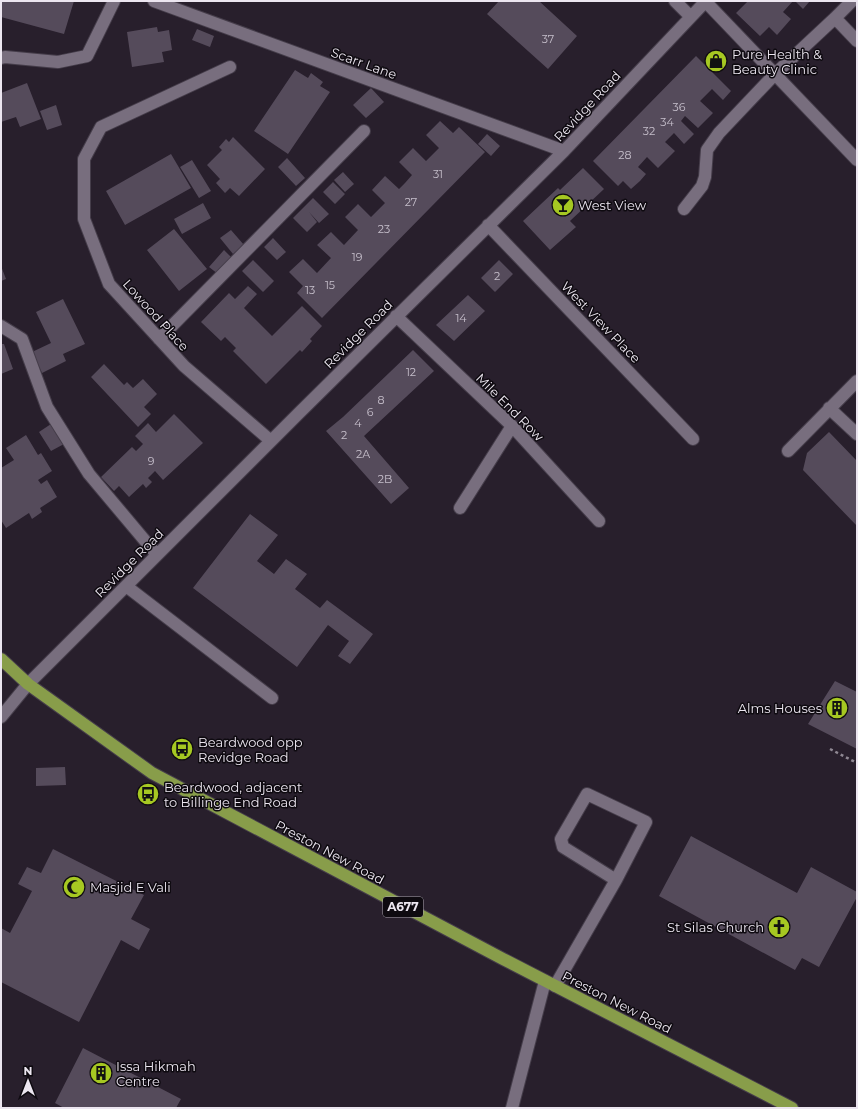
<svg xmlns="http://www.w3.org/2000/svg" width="858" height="1109" font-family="Montserrat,sans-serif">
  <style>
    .building { fill: #554b5b }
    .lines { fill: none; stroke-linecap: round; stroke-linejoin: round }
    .minor-casing { stroke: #453d4a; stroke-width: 14 }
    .highway-casing { stroke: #453d4a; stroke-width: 14 }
    .path { stroke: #8f8893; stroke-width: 2.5; stroke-dasharray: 3 3; stroke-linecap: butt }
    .minor { stroke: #786e7e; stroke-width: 12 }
    .highway { stroke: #889d4a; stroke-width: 12 }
    .labels { text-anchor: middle; stroke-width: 3; stroke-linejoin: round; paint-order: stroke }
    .number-label { font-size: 11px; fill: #c6bfcb }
    .shield { fill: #0e0a10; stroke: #a9a4ad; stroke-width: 1 }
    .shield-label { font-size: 12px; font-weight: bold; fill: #ece6f0 }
    .poi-label { font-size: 13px; fill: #ece6f0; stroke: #0e0a10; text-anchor: start }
    .street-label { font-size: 13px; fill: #ece6f0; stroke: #0e0a10 }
  </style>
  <rect width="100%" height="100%" fill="#281f2c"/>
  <path class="building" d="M1,1H74L64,34L1,17Z
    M499,1H539L577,36L548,69L487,14Z
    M748,1H793L783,12L791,19L777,35L769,27L760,36L736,13Z
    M795,1H810L803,9Z
    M157,27L158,32L169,30L172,50L162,52L164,62L132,67L127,32Z
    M197,29L214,36L210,47L192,40Z
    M696,56L731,91L723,100L712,89L700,101L713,113L698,128L685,116L681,121L694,134L684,144L674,133L665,142L675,151L658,168L647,157L638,167L646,174L640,181L631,189L623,181L618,186L593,161Z
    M295,70L308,78L311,73L323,82L320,86L330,92L288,154L254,131Z
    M27,83L41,119L20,127L16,117L1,122V93Z
    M371,88L384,102L366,118L353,105Z
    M56,105L62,125L47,130L40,111Z
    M440,121L453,133L459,127L485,152L322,318L297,293L303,286L289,272L303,259L317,273L331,258L317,245L331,232L344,245L358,230L345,217L358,204L371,217L385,203L372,190L385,176L399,189L405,183L412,175L399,162L413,148L426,161L439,148L426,135Z
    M487,134L500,146L491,156L478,144Z
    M233,137L265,169L239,196L230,188L225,193L216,183L220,179L207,165L222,150L219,147L226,139L229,142Z
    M171,154L191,188L125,225L106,191Z
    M287,158L305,178L296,186L278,167Z
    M192,160L211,191L199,198L180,167Z
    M583,168L604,189L570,221L576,227L550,250L523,221L558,188L560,190Z
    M343,172L354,184L345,192L334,180Z
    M333,182L345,194L335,204L323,192Z
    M313,198L329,214L319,223L309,212L317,222L307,232L293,218Z
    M203,203L211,218L182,234L174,219Z
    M174,229L207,269L179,291L147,250Z
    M231,230L244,245L233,254L220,238Z
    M273,238L286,252L277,260L264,247Z
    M224,250L232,258L218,274L209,267Z
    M253,260L274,281L263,292L242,271Z
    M499,260L513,274L495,292L481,278Z
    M1,266L6,279L1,281Z
    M248,286L257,294L244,308L272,336L302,306L322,326L310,339L312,341L302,352L300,350L266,384L233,351L236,348L225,337L221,341L201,322L229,293L235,299Z
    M468,295L485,311L454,341L436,325Z
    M63,299L85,344L63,354L66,361L42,373L32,352L51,343L36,312Z
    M1,344H4L13,369L1,374Z
    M413,350L434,371L364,436L409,488L391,504L326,431L343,417Z
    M104,364L124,385L127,382L133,388L143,379L157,394L144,407L151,414L138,427L91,377Z
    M174,414L203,443L163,480L155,471L148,478L152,482L146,488L143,484L129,497L119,486L114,491L101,477L132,447L136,451L143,444L135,436L148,423L156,432Z
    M51,424L64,444L51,451L39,432Z
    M829,432L857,461V526L803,470L807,453Z
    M26,435L38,455L41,453L52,471L38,480L41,484L47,480L57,497L40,508L42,512L32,519L29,513L6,528L1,520V468L14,460L6,448Z
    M250,514L278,535L257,561L274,574L286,559L307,574L295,589L320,608L327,600L373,634L350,664L338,656L349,641L328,625L297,667L193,588Z
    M835,681L857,692V749L808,724Z
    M65,767L66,785L36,786V768Z
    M691,836L797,893L811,867L857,892V897L819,967L802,958L795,970L659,896Z
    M53,849L144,895L131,919L150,929L139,950L121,940L79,1022L1,982V928L10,933L32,891L18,884L27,867L41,873Z
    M83,1048L181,1099L176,1108H64L55,1103Z"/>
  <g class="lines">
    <g class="minor-casing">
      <path id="minor" d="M154,1L564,151
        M675,1L690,16
        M705,1L857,160
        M835,18L857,41
        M1,58L5,57L58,62L87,56L114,1
        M230,67L101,127L84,159V219L109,284L184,366L271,441
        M684,209L702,186L705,177L707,150L719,133L775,74L835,18L852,1
        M488,225L693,439
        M396,316L512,426L599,521
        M1,326L22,339L47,407L89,474L157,555
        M159,339L364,131
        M829,408L857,434
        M788,451L857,381
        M460,508L512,426
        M126,586L272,698
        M1,717L28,684L298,414L564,151L706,1
        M555,986L616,880L646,822L587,794L561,839L563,847L616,880
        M512,1108L545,981"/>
    </g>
    <g class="highway-casing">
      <path id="highway" d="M1,659L28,684L152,773L503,959L792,1108"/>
    </g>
    <path class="path" d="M830,749L857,763"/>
    <use href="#minor" class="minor"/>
    <use href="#highway" class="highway"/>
  </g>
  <defs>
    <g id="shop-disc" transform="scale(1.15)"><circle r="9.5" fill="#a6c822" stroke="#0e0a10"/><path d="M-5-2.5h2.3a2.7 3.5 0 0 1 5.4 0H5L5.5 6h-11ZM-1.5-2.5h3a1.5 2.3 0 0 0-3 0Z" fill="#111"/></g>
    <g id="bar-disc" transform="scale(1.15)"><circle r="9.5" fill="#a6c822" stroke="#0e0a10"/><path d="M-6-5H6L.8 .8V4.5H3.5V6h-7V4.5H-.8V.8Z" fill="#111"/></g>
    <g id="building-disc" transform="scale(1.15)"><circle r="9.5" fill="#a6c822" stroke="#0e0a10"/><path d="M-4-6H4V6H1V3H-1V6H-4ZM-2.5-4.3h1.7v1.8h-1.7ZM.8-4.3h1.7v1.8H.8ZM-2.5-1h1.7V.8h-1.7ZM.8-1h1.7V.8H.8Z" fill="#111"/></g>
    <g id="bus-disc" transform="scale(1.15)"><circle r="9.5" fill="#a6c822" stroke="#0e0a10"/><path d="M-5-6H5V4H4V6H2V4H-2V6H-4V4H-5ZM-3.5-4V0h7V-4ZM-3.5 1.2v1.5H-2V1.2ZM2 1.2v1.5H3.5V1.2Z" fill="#111"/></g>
    <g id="mosque-disc" transform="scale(1.15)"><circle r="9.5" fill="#a6c822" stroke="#0e0a10"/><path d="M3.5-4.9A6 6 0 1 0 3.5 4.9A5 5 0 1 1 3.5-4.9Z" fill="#111"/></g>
    <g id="church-disc" transform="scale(1.15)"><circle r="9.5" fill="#a6c822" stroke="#0e0a10"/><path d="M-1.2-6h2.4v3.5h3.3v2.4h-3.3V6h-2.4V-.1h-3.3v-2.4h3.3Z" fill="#111"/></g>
  </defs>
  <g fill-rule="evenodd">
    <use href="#shop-disc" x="716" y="61"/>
    <use href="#bar-disc" x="563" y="205"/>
    <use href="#building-disc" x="837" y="708"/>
    <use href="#bus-disc" x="182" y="749"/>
    <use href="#bus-disc" x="148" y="794"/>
    <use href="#mosque-disc" x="74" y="887"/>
    <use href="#church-disc" x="779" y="927"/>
    <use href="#building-disc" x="101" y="1073"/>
  </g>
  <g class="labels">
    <g class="number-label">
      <text x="548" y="43">37</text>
      <text x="679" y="111">36</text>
      <text x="667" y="126">34</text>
      <text x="649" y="135">32</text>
      <text x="625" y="159">28</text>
      <text x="438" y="178">31</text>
      <text x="411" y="206">27</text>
      <text x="384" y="233">23</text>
      <text x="357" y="261">19</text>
      <text x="497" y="280">2</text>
      <text x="330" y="289">15</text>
      <text x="310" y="294">13</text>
      <text x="461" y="322">14</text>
      <text x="411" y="376">12</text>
      <text x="381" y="404">8</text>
      <text x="370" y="416">6</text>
      <text x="358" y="427">4</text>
      <text x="344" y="439">2</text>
      <text x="363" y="458">2A</text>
      <text x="151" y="465">9</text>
      <text x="385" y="483">2B</text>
    </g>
    <rect class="shield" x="383" y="897" width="40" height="20" rx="3"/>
    <g class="shield-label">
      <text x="403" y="911">A677</text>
    </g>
    <g class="poi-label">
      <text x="732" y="59">Pure Health &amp;<tspan x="732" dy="15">Beauty Clinic</tspan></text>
      <text x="578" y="210">West View</text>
      <text x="822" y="713" text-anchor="end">Alms Houses</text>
      <text x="198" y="747">Beardwood opp<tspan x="198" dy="15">Revidge Road</tspan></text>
      <text x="164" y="792">Beardwood, adjacent<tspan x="164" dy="15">to Billinge End Road</tspan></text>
      <text x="90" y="892">Masjid E Vali</text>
      <text x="764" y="932" text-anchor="end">St Silas Church</text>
      <text x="116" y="1071">Issa Hikmah<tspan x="116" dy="15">Centre</tspan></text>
    </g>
    <g class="street-label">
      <text transform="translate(364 63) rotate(20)" y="5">Scarr Lane</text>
      <text transform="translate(587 106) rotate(-47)" y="5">Revidge Road</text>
      <text transform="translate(156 315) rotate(48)" y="5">Lowood Place</text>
      <text transform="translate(601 322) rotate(46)" y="5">West View Place</text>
      <text transform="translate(358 334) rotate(-45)" y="5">Revidge Road</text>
      <text transform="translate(510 407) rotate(45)" y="5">Mile End Row</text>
      <text transform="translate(129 563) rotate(-45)" y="5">Revidge Road</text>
      <text transform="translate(330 852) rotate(28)" y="5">Preston New Road</text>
      <text transform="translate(617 1002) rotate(27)" y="5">Preston New Road</text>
    </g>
  </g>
  <rect width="858" height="1109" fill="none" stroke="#ece6f0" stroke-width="4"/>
  <g transform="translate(28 1081)" stroke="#0e0a10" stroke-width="3" paint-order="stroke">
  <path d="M0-3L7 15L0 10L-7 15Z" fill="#ece6f0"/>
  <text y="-6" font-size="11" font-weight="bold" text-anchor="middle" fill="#ece6f0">N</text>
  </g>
</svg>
